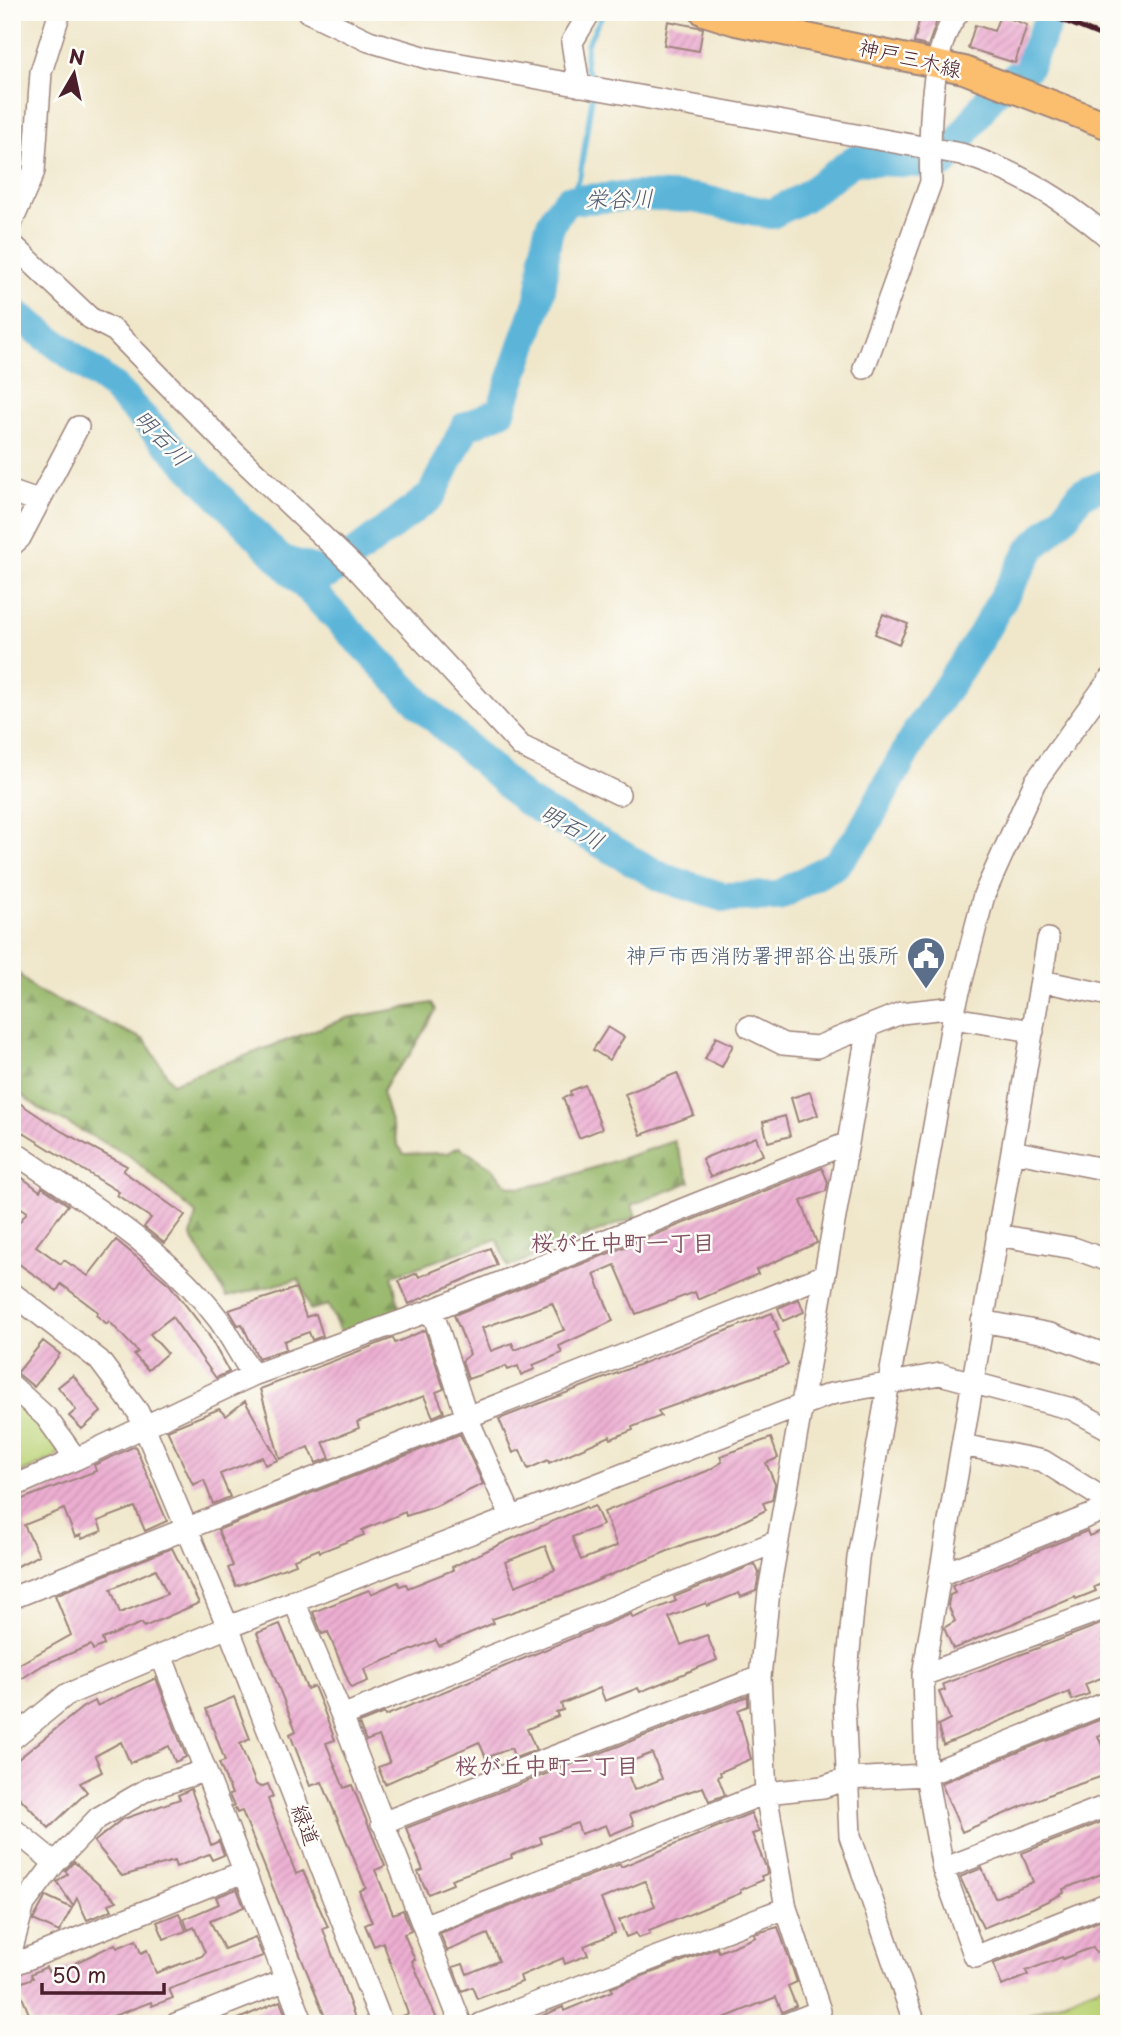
<svg xmlns="http://www.w3.org/2000/svg" width="1121" height="2036" font-family="'Playpen Sans','Klee One',sans-serif">
  <style>
    .green { fill: #bcd478; stroke: #837a52; stroke-width: 2 }
    .forest { fill: url(#forest-firs); stroke: #706a4a; stroke-width: 2 }
    .lines { fill: none; stroke-linecap: round; stroke-linejoin: round }
    .stream { stroke: #5bb5d9; stroke-width: 5 }
    .river { stroke: #5bb5d9; stroke-width: 30 }
    .building { fill: url(#building-hatch); fill-rule: evenodd }
    .minor-casing { stroke: #9d837b; stroke-width: 24 }
    .major-casing { stroke: #9d837b; stroke-width: 30 }
    .minor { stroke: #fff; stroke-width: 21 }
    .major { stroke: #fbbe6e; stroke-width: 26 }
    .rail { stroke: #4a1f2b; stroke-width: 5 }
    .labels { text-anchor: middle; stroke-width: 5; stroke-linejoin: round; paint-order: stroke }
    .street-label { font-size: 21px; fill: #4a1f2b; stroke: #fdfcf7 }
    .service-label { font-size: 21px; fill: #4e5e75; stroke: #fdfcf7; text-anchor: end }
    .water-label { font-size: 23px; font-style: italic; fill: #515b71; stroke: #fdfcf7 }
    .neighbourhood-label { font-size: 23px; font-weight: bold; fill: #835165; stroke: #fdfcf7 }
  </style>
  <defs>
    <pattern id="forest-firs" width="22" height="20" patternUnits="userSpaceOnUse" patternTransform="scale(1.75)"><rect width="22" height="20" fill="#95b668"/><path d="M5 1l3.5 6h-7zM16 11l3.5 6h-7z" fill="#7c9356"/></pattern>
    <pattern id="building-hatch" width="6" height="6" patternUnits="userSpaceOnUse" patternTransform="scale(1.75)"><rect width="6" height="6" fill="#ecaed1"/><path d="M-1 1l2-2M0 6l6-6M5 7l2-2" fill="none" stroke="#cc95b4"/></pattern>
  </defs>
  <rect width="100%" height="100%" fill="#fdfcf7"/>
  <filter id="ink" filterUnits="userSpaceOnUse"><feTurbulence type="fractalNoise" baseFrequency=".0143" numOctaves="2"/><feDisplacementMap in="SourceGraphic" scale="14" xChannelSelector="R" yChannelSelector="G"/><feConvolveMatrix kernelMatrix="1 2 1 2 8 2 1 2 1" color-interpolation-filters="sRGB"/></filter>
  <filter id="wash" filterUnits="userSpaceOnUse"><feTurbulence type="fractalNoise" baseFrequency=".00686" numOctaves="4" result="noise"/><feDisplacementMap in="SourceGraphic" scale="28" xChannelSelector="R" yChannelSelector="G"/><feGaussianBlur stdDeviation="1.57" result="paint"/><feColorMatrix in="noise" values="0 0 0 0 0 0 0 0 0 0 0 0 0 0 0 0 0 1.4 0 .05"/><feComposite in="paint" operator="in"/></filter>
  <g filter="url(#wash)">
    <rect width="100%" height="100%" fill="#f0e7cb"/>
    <path class="green" d="M12,1393L60,1448L56,1457L12,1477Z
      M1109,1982V2024H1007Z"/>
    <path class="forest" d="M12,967L35,990L145,1040L172,1083L347,1018L432,1003L436,1010L409,1056L391,1076L382,1092L398,1145L404,1154L447,1153L459,1147L491,1167L507,1185L522,1188L554,1181L674,1141L690,1182L632,1205L636,1217L508,1267L497,1239L392,1276L400,1310L340,1332L328,1305L310,1310L299,1279L227,1297L191,1236L196,1214L130,1156L40,1109L12,1088Z"/>
    <g class="lines">
      <path class="stream" d="M595,82L585,67L587,44L604,12
        M568,200L580,176L593,91"/>
      <path class="river" d="M12,311L111,385L423,707L526,801L663,878L723,897L778,896L836,864L860,835L915,735L979,640L1031,549L1064,517L1081,494L1109,483
        M280,559L328,574L431,496L465,427L501,411C513,374 526,338 538,302C550,262 535,233 568,200L639,196L694,198L771,214L803,198L854,160L943,164L992,94L1027,68L1052,12"/>
    </g>
    <g id="blocks">
      <path class="building" d="M921,12H940L928,46L914,43Z
        M1000,15L1027,25L1015,63L968,48L975,25L994,31Z
        M668,21L703,28L699,51L664,45Z
        M883,614L908,624L899,644L875,634Z
        M608,1027L624,1037L609,1060L593,1050Z
        M716,1037L733,1045L722,1067L705,1059Z
        M677,1073L694,1115L641,1135L625,1094Z
        M585,1085L602,1129L579,1138L563,1098L571,1095L570,1091Z
        M810,1092L818,1115L798,1122L791,1098Z
        M12,1098L61,1131L127,1166L123,1171L185,1215L164,1243L144,1227L151,1218L117,1195L119,1192L12,1126Z
        M785,1116L790,1136L768,1142L763,1122Z
        M756,1137L763,1155L710,1177L702,1159Z
        M822,1168L828,1182L826,1191L801,1201L817,1243L756,1270L758,1274L698,1300L695,1292L636,1314L615,1265L594,1274L613,1321L559,1346L562,1353L533,1365L535,1369L521,1375L518,1366L508,1370L506,1366L468,1379L462,1361L470,1354L454,1315ZM552,1303L564,1330L515,1350L512,1343L491,1351L482,1328Z
        M12,1170L40,1191L42,1187L68,1205L36,1246L61,1264L64,1260L88,1276L116,1240L169,1284L208,1334L229,1372L216,1378L172,1317L150,1334L167,1353L148,1370L134,1355L138,1352L109,1321L107,1324L96,1315L98,1312L61,1284L57,1291L12,1259V1232L27,1212L12,1201Z
        M490,1248L497,1265L409,1304L399,1281L417,1273L419,1277Z
        M296,1288L306,1317L316,1314L323,1336L312,1340L309,1332L284,1341L286,1349L258,1358L242,1324L238,1325L229,1310Z
        M799,1299L804,1312L783,1321L778,1308Z
        M772,1313L779,1330L774,1332L788,1365L658,1411L661,1416L632,1427L633,1430L611,1439L610,1436L549,1463L548,1460L528,1469L520,1450L513,1453L499,1419Z
        M425,1330L444,1389L436,1392L444,1412L433,1417L424,1396L357,1422L359,1428L323,1442L330,1458L316,1463L309,1447L280,1459L260,1389L393,1338L395,1343Z
        M43,1341L60,1354L34,1387L17,1373Z
        M73,1375L101,1412L82,1429L69,1416L76,1410L58,1387Z
        M245,1401L278,1460L265,1465L262,1457L220,1474L230,1497L213,1504L204,1480L193,1485L167,1430L219,1409L226,1416Z
        M460,1434L483,1484L434,1507L406,1516L405,1512L362,1530L364,1535L320,1552L319,1549L294,1559L296,1564L236,1586L228,1568L233,1566L218,1530Z
        M771,1438L778,1458L766,1463L775,1484L772,1500L763,1503L766,1510L718,1534L687,1543L565,1594L492,1619L494,1623L439,1646L436,1640L364,1669L368,1681L351,1688L328,1632L322,1634L313,1612L369,1590L371,1594L398,1582L400,1586L406,1584L408,1588L453,1570L452,1567L509,1540L586,1507L587,1509L595,1506L603,1525L572,1537L581,1560L617,1546L604,1512L707,1471L722,1462L720,1456ZM545,1546L555,1570L515,1586L505,1562Z
        M135,1446L167,1521L145,1531L135,1507L98,1521L102,1531L82,1539L81,1535L75,1537L64,1509L24,1525L39,1555L12,1569V1503L96,1471L94,1465Z
        M1109,1528V1581L1094,1587L1096,1591L1076,1599L1075,1597L953,1649L944,1628L955,1621L948,1605L950,1595L955,1593L952,1586L1087,1531L1089,1536Z
        M172,1548L199,1603L144,1627L142,1623L102,1639L104,1645L93,1650L91,1645L74,1652L43,1665L21,1679L14,1667L71,1635L55,1595ZM156,1569L167,1594L120,1613L111,1589Z
        M755,1564L759,1573L756,1591L741,1597L739,1593L707,1606L706,1603L669,1617L681,1645L707,1635L717,1660L640,1692L638,1688L605,1701L600,1688L561,1704L563,1710L556,1712L558,1716L527,1729L536,1750L515,1758L511,1748L486,1758L479,1742L385,1784L378,1767L390,1763L379,1736L366,1741L359,1723L384,1713L385,1716L631,1614L633,1618L676,1601L674,1597Z
        M1109,1621V1638L1103,1641L1109,1656V1675L1085,1684L1089,1694L1072,1700L1069,1692L943,1745L938,1725L950,1719L939,1692L945,1690L943,1684Z
        M280,1624L307,1689L314,1686L321,1703L335,1740L326,1743L344,1788L352,1785L385,1866L375,1870L393,1914L403,1910L411,1931L404,1934L415,1960L412,1961L439,2024H395L394,2019L408,2014L383,1942L374,1946L365,1925L372,1922L359,1891L366,1888L322,1782L310,1786L290,1734L296,1731L257,1633Z
        M156,1678L186,1757L175,1762L169,1746L130,1763L121,1742L95,1756L102,1772L80,1783L87,1792L49,1828L19,1797L12,1804V1764L83,1707L95,1701L97,1706Z
        M748,1696V1706L738,1710L751,1759L720,1772L721,1775L718,1777L725,1795L709,1801L703,1787L670,1798L630,1814L634,1825L610,1835L606,1825L581,1834L577,1823L540,1837L542,1843L511,1855L512,1858L451,1879L453,1884L428,1894L418,1872L423,1870L406,1828ZM652,1753L662,1779L634,1790L624,1764Z
        M234,1697L250,1739L240,1744L256,1784L260,1787L268,1784L273,1797L268,1799L296,1874L303,1871L328,1927L323,1929L356,2021L348,2024H328L242,1811L237,1813L229,1795L232,1794L219,1763L225,1761L206,1709Z
        M1109,1716V1731L1098,1736L1109,1763V1774L1053,1793L962,1832L941,1783Z
        M191,1789L211,1845L219,1841L224,1855L212,1860L209,1854L176,1867L174,1861L122,1876L94,1842L121,1820L180,1799L178,1795Z
        M751,1813L759,1832L752,1834L766,1867L767,1874L761,1876L763,1880L740,1890L741,1893L649,1931L650,1934L638,1938L636,1933L626,1937L619,1920L655,1906L645,1881L601,1899L615,1933L584,1946L588,1955L565,1964L563,1958L520,1976L522,1982L477,1999L472,1987L462,1991L453,1967L463,1964L467,1974L499,1961L488,1934L447,1951L440,1933L620,1864L621,1867Z
        M1104,1821L1109,1832V1871L1063,1889L1064,1893L1033,1908L983,1928L960,1877L982,1868L995,1898L1033,1882L1022,1853Z
        M74,1862L117,1901L109,1904L112,1910L87,1920L77,1898L73,1906L57,1882L68,1874L65,1871Z
        M237,1889L244,1907L210,1921L224,1949L255,1937L263,1956L169,1989L173,1998L152,2006L151,2002L92,2024H33L17,1984L33,1978L31,1974L46,1967L48,1971L53,1970L54,1973L115,1944L117,1948L136,1940L141,1953L147,1950L156,1973L202,1956L205,1952L194,1927L188,1930L184,1919L219,1904L216,1897Z
        M46,1896L72,1908L59,1932L33,1920Z
        M179,1913L186,1931L164,1939L157,1922Z
        M1109,1917V1948L1096,1953L1093,1947L1063,1959L1062,1957L1026,1971L1028,1975L1002,1986L993,1964Z
        M778,1927L797,1982L788,1986L796,2006L782,2012L776,1997L709,2024H523L563,2007L564,2011L612,1991L611,1988L717,1948L719,1952L756,1937L754,1934Z
        M280,2001L289,2024H227Z"/>
    </g>
  </g>
  <g filter="url(#ink)">
    <use href="#blocks" fill-opacity="0" stroke="#9d837b" stroke-width="2"/>
    <g class="lines">
      <g class="minor-casing">
        <path id="minor" d="M308,12L369,41L427,58L961,154C1015,170 1066,201 1109,238
          M579,86L572,42L590,12
          M12,222L34,171L41,72L60,12
          M12,244L90,318L115,331L234,452L356,568L521,746L619,794
          M864,368L931,182C929,138 929,45 959,12
          M12,492L38,501
          M12,545L20,538L78,427
          M1048,939L923,1675L926,1775L943,1869L975,1957L1109,1903
          M1042,981L1109,995
          M953,1018L1033,1031
          M749,1027L783,1044L817,1047L901,1013L955,1007
          M12,1151C85,1201 165,1248 219,1320C231,1337 241,1357 253,1375
          M1012,1151L1109,1170
          M997,1235L1073,1248L1109,1261
          M12,1293L99,1360L138,1412L228,1627L382,2024
          M432,1310L466,1415L511,1516
          M982,1321L1050,1334L1109,1356
          M12,1386L46,1417L76,1459L253,1375L432,1310L848,1143L868,1028
          M962,1445L1043,1461L1109,1502
          M12,1487L76,1459
          M940,1575L1109,1508
          M12,1598L825,1275
          M294,1601L342,1716L461,2024
          M161,1655L303,2024
          M923,1675L1109,1607
          M342,1716L778,1541
          M12,1739L66,1695L228,1627L831,1394L940,1374L1072,1409L1109,1429
          M382,1823L760,1677
          M12,1828L55,1863
          M943,1869L1109,1805
          M423,1926L766,1793L823,1787L847,1779L926,1775L1109,1702
          M12,1948L24,1904L55,1863L98,1818L148,1789L204,1771
          M12,1965L243,1872
          M176,2024L286,1980
          M481,2024L786,1908
          M787,2024L820,2011L786,1908L766,1793L760,1677L769,1591L848,1143
          M915,2024L850,1836L844,1703L858,1558L955,1007L984,895L1035,782L1109,680"/>
      </g>
      <g class="major-casing">
        <path id="major" d="M704,12L736,22L964,70L1109,126"/>
      </g>
      <use href="#minor" class="minor"/>
      <use href="#major" class="major"/>
      <path class="rail" d="M1042,12L1109,39"/>
    </g>
  </g>
  <defs>
    <g id="civic-pin" transform="scale(2.0125)"><path d="M0 17L-7.5 6A9.5 9.5 0 1 1 7.5 6Z" fill="#5c6f8a" stroke="#fdfcf7"/><path d="M-.6-6.5H3V-4.5H.6V-3L4-1V1h2V6H-6V1h2V-1L-.6-3ZM-1.2 2.5V6h2.4V2.5Z" fill="#fff"/></g>
  </defs>
  <g fill-rule="evenodd">
    <use href="#civic-pin" x="926" y="956"/>
  </g>
  <g class="labels">
    <g class="street-label">
      <text transform="translate(910 59) rotate(13)" y="7">神戸三木線</text>
      <text transform="translate(305 1825) rotate(69)" y="7">緑道</text>
    </g>
    <g class="service-label">
      <text x="899" y="963">神戸市西消防署押部谷出張所</text>
    </g>
    <g class="water-label">
      <text transform="translate(619 199) rotate(-1)" y="8">栄谷川</text>
      <text transform="translate(162 438) rotate(46)" y="8">明石川</text>
      <text transform="translate(572 827) rotate(29)" y="8">明石川</text>
    </g>
    <g class="neighbourhood-label">
      <text x="623" y="1251">桜が丘中町一丁目</text>
      <text x="547" y="1774">桜が丘中町二丁目</text>
    </g>
  </g>
  <rect width="1121" height="2036" fill="none" stroke="#fdfcf7" stroke-width="42"/>
  <g transform="translate(74 74) rotate(9)" stroke="#fdfcf7" stroke-width="5" paint-order="stroke">
  <path d="M0-5L12 26L0 18L-12 26Z" fill="#4a1f2b"/>
  <text y="-10" font-size="19" font-weight="bold" text-anchor="middle" fill="#4a1f2b">N</text>
  </g>
  <path d="M42 1983v10h122v-10" fill="none" stroke="#4a1f2b" stroke-width="3.5"/>
  <text x="52" y="1983" font-size="21" fill="#4a1f2b" stroke="#fdfcf7" stroke-width="5" paint-order="stroke">50 m</text>
</svg>
